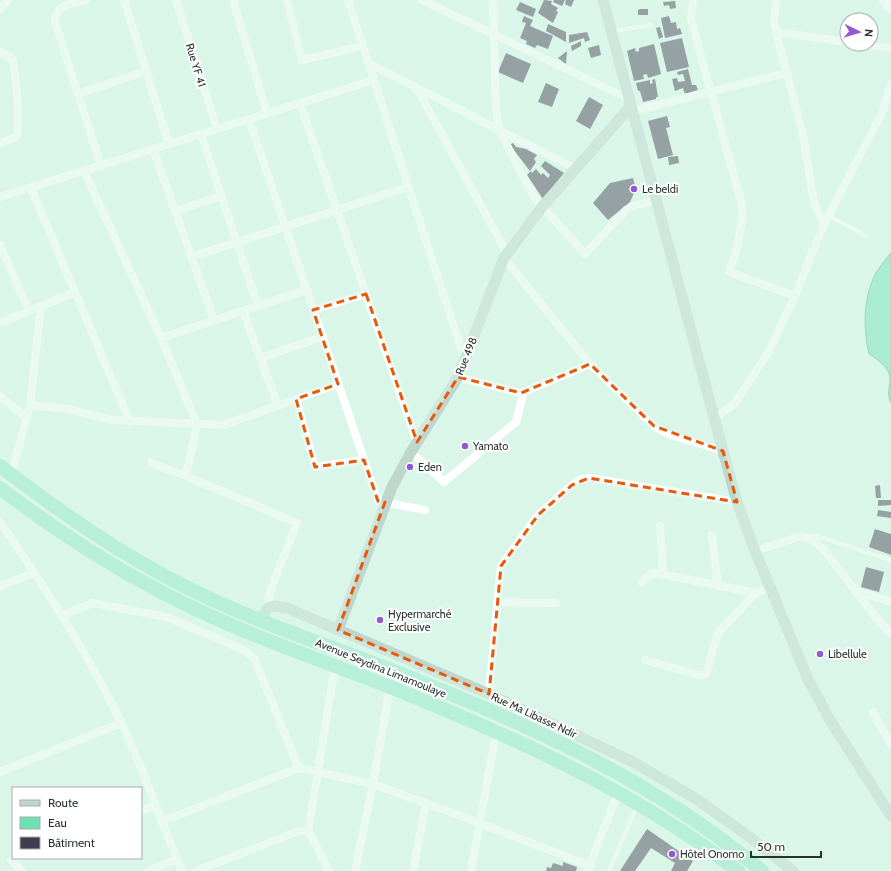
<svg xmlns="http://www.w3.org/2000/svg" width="891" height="871" font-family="Cabin,sans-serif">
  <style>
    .water { fill: #6fdfb4; stroke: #59ab8c }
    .building { fill: #433b4f }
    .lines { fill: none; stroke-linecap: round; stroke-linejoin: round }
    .lane { stroke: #fff; stroke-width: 4 }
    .street { stroke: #fff; stroke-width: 8 }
    .secondary { stroke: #bed6cc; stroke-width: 11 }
    .highway { stroke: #91e6c3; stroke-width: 14 }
    .marked { fill: none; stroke: #e8590c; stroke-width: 3; stroke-dasharray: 8 5; stroke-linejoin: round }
    .poi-dot { fill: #925ad2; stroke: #fff; stroke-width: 1.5 }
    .labels { text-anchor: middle; stroke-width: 4; stroke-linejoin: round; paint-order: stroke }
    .street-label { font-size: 11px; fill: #27322e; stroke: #fff }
    .poi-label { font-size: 11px; fill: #27322e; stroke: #fff; text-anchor: start }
  </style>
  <rect width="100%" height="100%" fill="#d9f6e9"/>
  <path class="water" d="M891,253V403C887,394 889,390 890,381C891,368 878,360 869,354C863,328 863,297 876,273C880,266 886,259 891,253Z"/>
  <path class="building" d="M544,0L552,1L551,4L558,8L556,11L558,12L553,23L538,13Z
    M554,0H565L562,6L553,2Z
    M566,0H574L571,7L565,4Z
    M675,1L676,8L670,9L669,5L664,6L663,2Z
    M520,2L536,9L533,17L516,10Z
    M640,9H648V15H638V10Z
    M524,16L533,20L530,26L553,36L548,49L537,45L535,48L526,44L527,41L520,38L526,23L522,22Z
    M669,16L671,23L676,22L677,29L680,28L682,34L665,38L661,18Z
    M548,24L566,32V42L546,31Z
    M660,27L663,37L659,39L656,28Z
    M587,32L590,40L585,42L584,38L569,43V35Z
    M682,38L689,67L667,72L660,43Z
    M581,41V46L572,51L571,46Z
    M654,44L661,74L648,78L647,74L643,75L644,79L634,81L627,51L635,48L636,52L639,51V48Z
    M599,45L601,55L591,58L588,48Z
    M567,51L566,64L558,58Z
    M506,53L531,64L523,83L498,72Z
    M688,69L692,85H696L698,90L685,94L683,88L675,91L672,79L677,78L678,82L685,81L683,74L678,75L677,72Z
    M655,79L658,97H656V99L643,102L640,91H638L636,83L650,80V84L653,83L652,80Z
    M546,83L559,89L552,107L538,102Z
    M589,97L603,105L590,129L576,121Z
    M667,116L670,127L666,128L673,155L658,159L648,121Z
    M513,143L516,147L526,149L537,155L534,159L536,162L530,171L510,145Z
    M678,156L679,163L669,165L668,157Z
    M545,161L564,173L543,199L527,175L531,171L532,173L536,169L541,175L543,173L548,178L550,175L541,166Z
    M633,178L636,189L630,202L608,220L593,203L610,183Z
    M880,485L881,498H876L875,486Z
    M878,500H891V505L878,506Z
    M878,510L891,512V518L877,516Z
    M875,529L891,534V555L869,547Z
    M866,567L884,572L879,592L861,587Z
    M647,829L693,861L687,871H671L675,863L651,848L635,871H620Z
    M563,862L577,867L576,871H546L547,867L551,868L553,863L563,866Z"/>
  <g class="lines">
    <path class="lane" d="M612,31L651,25
      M829,216L867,236
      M809,536H817L891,560
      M609,871L637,806"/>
    <path class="street" d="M86,0C72,4 55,4 55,22L101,166
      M124,0L169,144
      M176,0L217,129
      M233,0L267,113
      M287,0L302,60L362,46
      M348,0L465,361
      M422,0L629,99
      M493,0L496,108L499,130L534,197L585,254L626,210L635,205L655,201
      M693,0L691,19L742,205C743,229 737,250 729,272L795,296
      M776,0L774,20L776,32L803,135L814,203L824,224
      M883,0L891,10
      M0,9L8,0
      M776,32L847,42
      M862,44L891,48
      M0,52L10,57L13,60C17,86 20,111 17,136L0,144
      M368,63L576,169
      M416,87L507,253
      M78,94L146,71
      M300,103L417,442
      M632,111L786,73
      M249,119L378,501L425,510
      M201,134L258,306
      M153,149L214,320
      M84,171L161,338L197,424L186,476L297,523L270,591L267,608
      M31,188L130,422
      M0,197L374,80
      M175,211L221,196
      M0,245L29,311
      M191,257L408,187
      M504,258L590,364L654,426L668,434L723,451
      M313,310L366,294
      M243,311L278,406
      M0,323L75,292
      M161,338L306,290
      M260,358L322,337
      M458,377L521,393L590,364
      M0,396L27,418
      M296,399L315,467L364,460
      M30,405L68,409L112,420L224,425L338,384
      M714,419L735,403L768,353L795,296L824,224L881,115L891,85
      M411,452L444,482L516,422L524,391
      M151,463L186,476
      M11,475L30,405L41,306
      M0,522C44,586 87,652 121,722C144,770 161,822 182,871
      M660,526L663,574
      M712,535L718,586
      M755,551L802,536L814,541L825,551L878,620L891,634
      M642,582L651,574L656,573L756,593L769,588
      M0,586L34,573
      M856,591L891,602
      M497,602L556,603
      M61,616L92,603L167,617L244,650L254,658L299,768
      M645,660L699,675L706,674L718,633L756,593
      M489,694L501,566L538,515L572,485L580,480L589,478L737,502
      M873,712L891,745
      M0,772L121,723
      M141,811L156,805
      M163,821L299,768L373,784L480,823L590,866
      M308,832L335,667
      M16,858L11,860L22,871
      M588,870L618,792
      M148,871L177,859
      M196,871L299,831H305L310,834L329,871
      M355,871L373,784L390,687
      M413,871L426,803
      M471,871L496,733"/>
    <path class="secondary" d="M603,0L723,451L737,502L755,551L808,679L830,720L891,816
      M262,620L267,608L275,606L287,608L489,694L633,762L698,800L751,838L793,871
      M338,630L392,487L411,452L458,377L504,258L542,207L631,106"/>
    <path class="highway" d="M0,466C59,511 120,554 186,587C247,618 312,640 376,664C511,716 650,777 762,871
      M0,488C55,530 115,569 177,600C246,635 319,659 390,687C512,736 634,791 738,871"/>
  </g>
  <path d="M0 0H891V871H0ZM366,294L417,442L458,377L521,393L590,364L654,426L723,451L737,502L589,478L572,485L538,515L501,566L489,694L338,630L385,502L378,501L364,460L315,467L296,399L338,384L313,310Z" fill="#d9f6e9" fill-opacity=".55" fill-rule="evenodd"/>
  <path class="marked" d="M366,294L417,442L458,377L521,393L590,364L654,426L723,451L737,502L589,478L572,485L538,515L501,566L489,694L338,630L385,502L378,501L364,460L315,467L296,399L338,384L313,310Z"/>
  <g class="poi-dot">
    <circle cx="634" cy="189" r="4"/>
    <circle cx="465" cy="446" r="4"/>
    <circle cx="410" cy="467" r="4"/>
    <circle cx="380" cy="620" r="4"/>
    <circle cx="820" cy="654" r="4"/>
    <circle cx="672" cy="854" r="4"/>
  </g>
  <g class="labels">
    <g class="street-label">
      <text transform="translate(196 65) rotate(73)" y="4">Rue YF 41</text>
      <text transform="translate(466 356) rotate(-68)" y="4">Rue 498</text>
      <text transform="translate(381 668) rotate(22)" y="4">Avenue Seydina Limamoulaye</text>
      <text transform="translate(534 715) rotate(25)" y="4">Rue Ma Libasse Ndir</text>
    </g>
    <g class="poi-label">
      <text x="642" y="193">Le beldi</text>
      <text x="473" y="450">Yamato</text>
      <text x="418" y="471">Eden</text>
      <text x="388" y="618">Hypermarché<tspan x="388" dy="13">Exclusive</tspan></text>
      <text x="828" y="658">Libellule</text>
      <text x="680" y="858">Hôtel Onomo</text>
    </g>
  </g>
  <rect x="12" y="787" width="130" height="72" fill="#ffffff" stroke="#a9adab"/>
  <rect x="20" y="800" width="20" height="6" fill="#bed6cc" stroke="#a9adab"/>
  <text x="48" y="807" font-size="12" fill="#27322e">Route</text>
  <rect x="20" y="817" width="20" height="12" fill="#6fdfb4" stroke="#a9adab"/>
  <text x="48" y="827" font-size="12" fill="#27322e">Eau</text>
  <rect x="20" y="837" width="20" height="12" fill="#433b4f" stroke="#a9adab"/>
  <text x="48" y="847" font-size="12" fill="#27322e">Bâtiment</text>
  <g transform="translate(859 32) rotate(95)"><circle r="19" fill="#ffffff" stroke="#a9adab"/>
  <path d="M0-3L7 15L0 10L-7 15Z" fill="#925ad2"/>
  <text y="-6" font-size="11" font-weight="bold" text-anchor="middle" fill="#27322e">N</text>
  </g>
  <path d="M751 851v6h70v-6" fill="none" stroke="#27322e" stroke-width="2"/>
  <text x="757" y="851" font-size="12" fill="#27322e" stroke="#ffffff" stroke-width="3" paint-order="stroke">50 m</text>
</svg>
